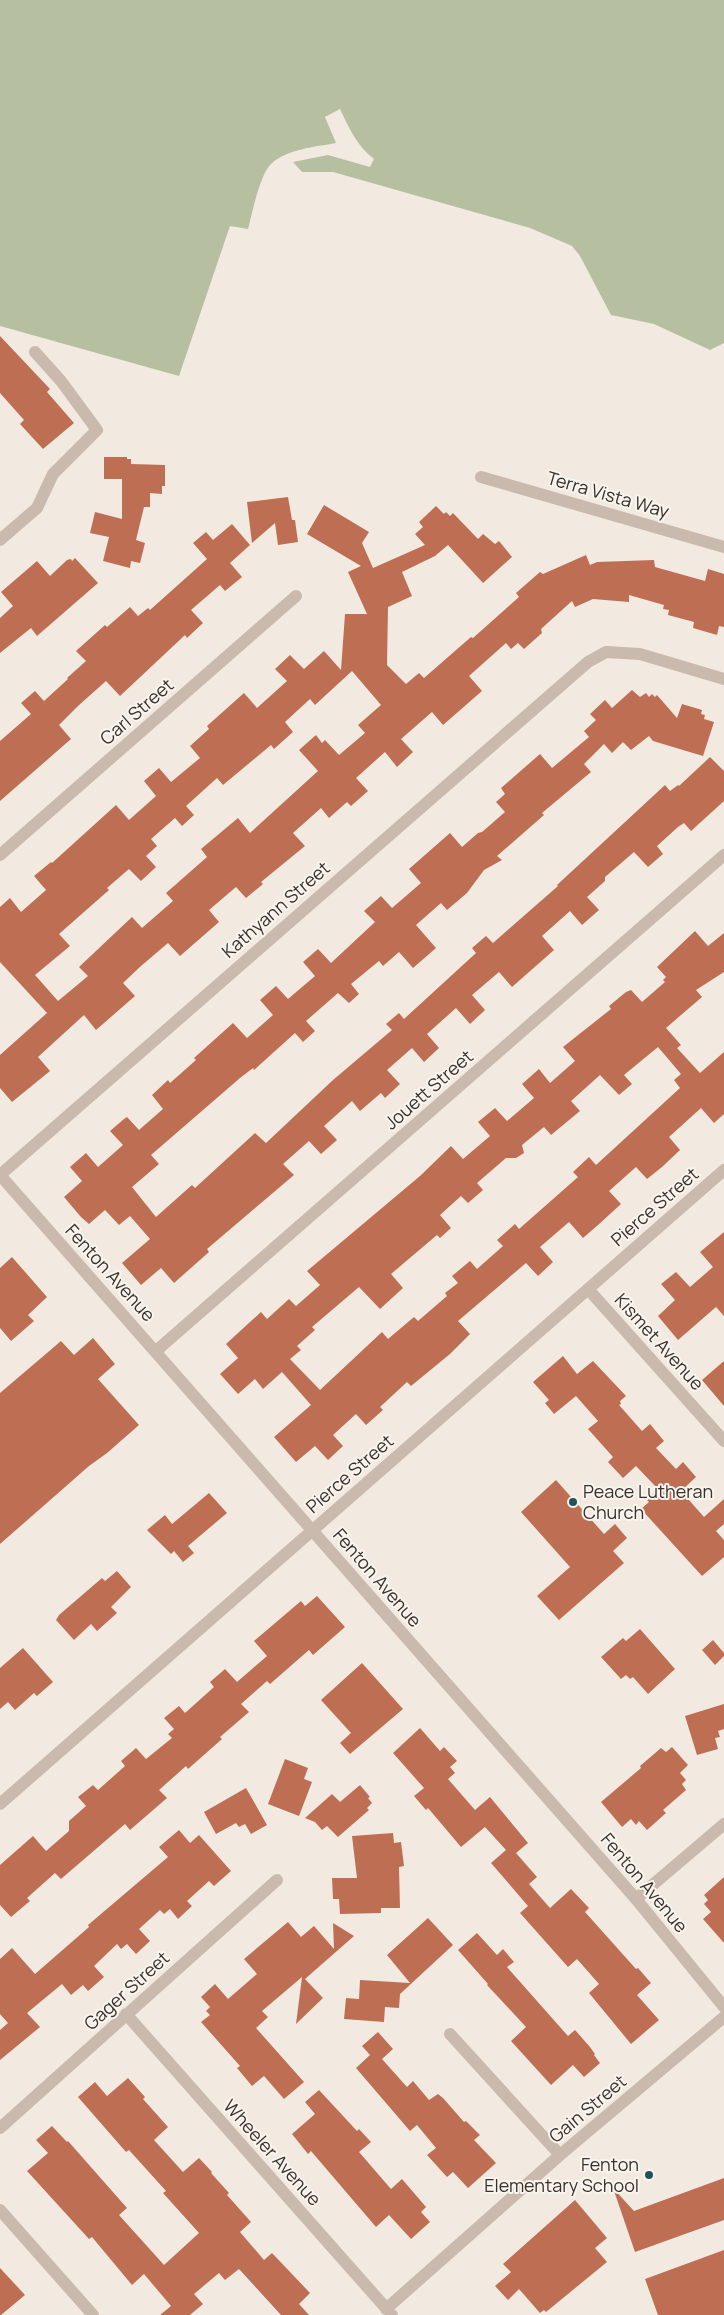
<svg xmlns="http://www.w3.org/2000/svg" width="724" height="2315" font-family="Manrope,sans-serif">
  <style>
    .green { fill: #b6c0a1 }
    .building { fill: #be6e53; fill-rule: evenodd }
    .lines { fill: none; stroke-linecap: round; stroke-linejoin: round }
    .minor { stroke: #cabaad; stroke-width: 12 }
    .tertiary { stroke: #cabaad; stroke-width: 12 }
    .poi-dot { fill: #235358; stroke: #f9f4ed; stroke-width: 2 }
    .labels { text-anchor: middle; stroke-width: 4; stroke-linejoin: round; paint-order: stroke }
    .street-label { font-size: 18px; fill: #38302b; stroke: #f9f4ed }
    .poi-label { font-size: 18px; fill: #38302b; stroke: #f9f4ed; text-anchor: start }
  </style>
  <rect width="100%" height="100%" fill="#f2eae1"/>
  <path class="green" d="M0,0H724V343L710,350L654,324L611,315L580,256L572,246L530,228L333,172H302L293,162L328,155L370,167L374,159C357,146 349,128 340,109L325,117L336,143C315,147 287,149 271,164C260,174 252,214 248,229L230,226L179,376L0,326Z"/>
  <path class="building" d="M0,336L50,389L47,392L74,423L43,449L20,424L24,420L0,393Z
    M104,457H127V459H131V464L165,465V486H162V494L150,493V507H144L136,540L145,543L140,563L131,561L130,568L103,561L109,537L90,533L95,512L122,519V479H104Z
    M288,497L292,520H295L298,542L278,545L275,523L252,543L247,502Z
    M324,505L369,532L362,543L373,568L425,545L415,534L423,527L419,522L436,506L444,514L446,512L450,516L453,513L478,539L483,534L495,544L499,541L512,557L483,583L448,545L435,556L402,572L412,596L388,607L387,665L406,684L419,673L424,678L471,637L473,638L519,597L516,593L540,572L543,574L586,555L590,565L597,562L654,560L655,567L705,581L708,569L724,574V627L719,626L717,635L693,628L694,622L668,615L669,610L663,609L664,605L629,595V602L593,599L575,607L572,601L541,629L542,633L524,649L518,643L511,649L506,643L469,676L482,691L443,725L432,712L401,739L413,752L397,767L385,752L356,778L368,791L351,806L347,802L329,818L321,808L293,833L305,846L261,882L263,884L246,898L236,887L209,910L219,922L180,956L168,943L141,966L123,983L135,996L96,1030L84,1015L38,1057L50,1071L12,1102L0,1088V1055L47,1013L0,962V907L10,898L21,912L46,890L34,876L51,862L52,863L116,805L129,820L156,796L144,781L159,768L171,782L200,758L190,746L209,729L207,726L244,693L257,708L287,681L275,669L290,655L304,669L324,651L341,670L345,614H367L348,572L361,566L307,534ZM352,671L381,705L358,725L365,733L339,755L325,740L322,743L316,735L299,750L318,771L250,833L238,818L201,849L207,857L166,893L173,901L142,928L132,917L79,967L88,976L58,1001L35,975L70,946L59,934L109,890L107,888L129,869L141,881L156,867L146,856L157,846L151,839L175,818L182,826L194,815L186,806L217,778L223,785L271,745L274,749L293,732L285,722L310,699L315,705Z
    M232,524L250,545L230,563L242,577L225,591L220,585L191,610L203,623L187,638L185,635L120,696L106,681L78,706L59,725L71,739L0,801V741L31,714L21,703L35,691L44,701L68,679L67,678L86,661L76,651L105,625L107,627L130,607L138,616L148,608L150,610L207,559L193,543L206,532L213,540Z
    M75,558L98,583L37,636L31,628L0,653V618L13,606L1,592L37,561L50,576L67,560L71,559L72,561Z
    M632,690L640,697L646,693L649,697L652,694L655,697L657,695L677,718L682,704L702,710L701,714L705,715L704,719L714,722L703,756L653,741L649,736L631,750L623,742L612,753L604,744L584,764L591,772L542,813L544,815L497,856L502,860L484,870L467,893L447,910L441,903L416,925L436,948L413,968L399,952L383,966L379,961L351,984L359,994L349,1003L338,993L306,1021L315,1031L303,1042L295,1033L254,1070L253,1068L240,1078L151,1155L159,1164L132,1187L156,1217L192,1185L195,1188L255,1133L266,1143L333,1080L392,1030L386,1024L399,1013L404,1019L476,953L472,948L486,936L493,943L558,886L557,885L665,785L670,791L678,785L679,786L710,757L724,771V801L691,831L684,823L678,827L657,846L663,854L648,867L634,852L605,877V881L587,897L599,910L582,925L570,911L542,936L554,950L512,987L499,972L472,995L485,1010L470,1024L456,1008L427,1034L439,1048L424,1062L412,1048L387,1070L400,1084L385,1098L381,1093L360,1111L352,1101L324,1126L337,1140L321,1154L309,1141L283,1164L294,1175L207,1249L209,1252L174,1283L161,1268L141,1285L122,1263L150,1239L130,1216L119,1225L105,1210L89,1224L81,1217L64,1197L82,1181L70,1167L86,1153L98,1167L123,1145L110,1131L124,1119L127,1117L139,1130L163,1109L152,1095L168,1080L170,1083L196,1060L194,1058L233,1023L247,1038L273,1015L260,1000L276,986L288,999L315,976L303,962L318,949L331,963L375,922L364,911L381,896L392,908L421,883L409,869L450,833L462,847L478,833L482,832L505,812L496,802L505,794L501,788L540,754L552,768L589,737L584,731L596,720L590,714L605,700L612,708Z
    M695,931L708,946L724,933V972L696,990L702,997L666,1028L681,1045L677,1048L700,1073L724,1052V1114L714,1123L701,1108L669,1137L680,1150L662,1167L647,1179L636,1167L609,1191L621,1204L598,1225L583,1238L569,1222L540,1247L553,1262L538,1276L526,1263L458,1321L470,1334L450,1354L411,1386L407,1382L380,1407L383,1410L366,1425L356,1414L333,1435L343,1446L328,1460L315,1446L296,1462L274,1437L311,1405L282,1372L263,1389L255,1379L238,1394L220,1374L238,1358L226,1344L261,1312L267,1319L289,1299L296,1306L320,1285L307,1271L420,1176L451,1146L463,1159L490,1136L478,1122L495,1108L507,1121L534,1098L522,1084L539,1069L550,1083L575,1061L563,1047L611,1009L609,1006L626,992L631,990L642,1002L665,982L663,980L666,977L657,967ZM658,1047L681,1074L674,1080L680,1088L596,1165L589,1157L573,1172L578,1177L519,1229L515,1224L497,1240L503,1246L477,1269L470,1261L452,1276L458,1283L445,1293L447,1296L418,1321L414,1317L388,1339L382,1332L320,1390L290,1359L301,1350L297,1346L315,1330L312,1327L359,1287L380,1309L403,1288L391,1274L437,1235L440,1238L451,1228L440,1215L461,1196L468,1203L483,1190L477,1183L506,1158H516L524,1153L522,1145L544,1127L551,1135L580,1111L571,1101L600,1075L619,1095L632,1084L624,1075Z
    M724,1232V1316L716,1307L678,1340L658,1316L675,1300L661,1284L676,1272L690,1287L713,1267L700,1252Z
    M12,1257L47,1297L28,1315L34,1321L11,1341L0,1328V1268Z
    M93,1338L115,1364L98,1379L139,1425L107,1453L89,1466L0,1544V1393L61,1341L74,1355Z
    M563,1356L577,1374L593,1361L626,1396L620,1401L621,1404L619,1405L642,1431L650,1424L664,1441L656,1448L676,1469L683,1462L696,1477L681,1491L704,1517L724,1499V1524L716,1531L724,1540V1557L702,1576L641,1509L649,1502L647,1500L658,1489L636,1466L623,1478L608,1462L613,1457L588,1429L598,1421L576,1396L554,1414L545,1403L549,1400L533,1382Z
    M724,1361V1406L702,1380Z
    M556,1480L604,1534L615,1524L627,1538L613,1551L624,1563L559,1620L537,1596L570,1567L521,1512Z
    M209,1493L227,1513L188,1546L194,1553L183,1562L174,1551L171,1554L147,1530L165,1515L172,1524Z
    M117,1571L131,1587L111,1607L117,1613L97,1631L91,1624L74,1640L56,1620L59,1615L102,1578L105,1581Z
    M317,1596L345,1627L313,1655L309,1650L270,1684L267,1681L241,1704L249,1712L220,1737L222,1739L188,1769L186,1766L159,1790L167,1798L130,1830L125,1824L61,1879L55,1873L27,1898L30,1901L11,1917L0,1905V1865L33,1836L46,1851L69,1831V1821L86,1806L78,1797L93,1785L98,1790L125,1766L121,1761L136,1748L146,1759L172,1738L168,1734L174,1729L164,1718L179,1706L185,1713L214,1687L210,1682L225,1669L237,1682L267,1656L254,1641L301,1601L305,1606Z
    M640,1629L675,1669L648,1694L633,1677L630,1679L626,1675L621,1679L601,1657L623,1638L626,1641Z
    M713,1640L724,1653V1656L715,1665L702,1650Z
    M23,1648L53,1682L37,1696L34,1693L15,1710L8,1702L0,1709V1668Z
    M362,1663L403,1709L350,1754L340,1743L351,1733L321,1700Z
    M724,1704V1729L718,1731L720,1737L715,1738L718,1749L697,1755L685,1716Z
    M420,1728L440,1751L444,1747L457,1761L450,1767L455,1773L448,1779L475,1810L490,1797L528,1843L516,1853L537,1877L529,1884L550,1908L571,1889L589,1908L585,1912L636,1969L638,1968L651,1983L637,1995L659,2020L631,2044L589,1993L599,1984L577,1959L568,1967L520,1913L528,1906L491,1863L506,1850L485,1827L461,1847L428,1808L426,1810L414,1796L424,1788L393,1753Z
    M672,1747L688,1765L680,1773L686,1780L682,1784L686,1790L663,1810L666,1813L647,1830L639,1821L636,1825L631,1819L622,1827L601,1802L641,1768L640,1766L661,1748L666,1752Z
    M285,1759L308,1768L304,1779L312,1782L299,1816L268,1804Z
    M360,1785L370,1797L368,1798L372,1803L367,1808L369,1810L338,1837L327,1826L322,1830L315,1822L305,1818L332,1794L340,1802Z
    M246,1788L267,1825L251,1834L245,1824L239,1827L236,1823L216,1834L204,1812Z
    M179,1830L190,1843L199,1835L231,1871L214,1886L209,1881L187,1901L192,1906L178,1919L170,1909L164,1914L160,1910L139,1929L150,1941L136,1954L127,1944L121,1949L117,1944L94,1966L104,1977L88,1991L83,1985L71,1995L62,1984L27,2013L40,2027L0,2060V2030L8,2023L0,2014V1959L12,1948L35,1974L89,1927L88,1925L168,1857L159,1847Z
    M393,1833L394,1843L401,1842L404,1866L399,1867L400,1908H381V1913L340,1914L339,1899H333L332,1878H357L352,1836Z
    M724,1877V1943L703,1919L711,1912L704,1904L708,1900L704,1895Z
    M428,1918L453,1945L400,1994L399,2008L385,2007L384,2022L344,2019L346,1998L359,1999L360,1980L410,1983L387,1955Z
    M288,1922L301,1937L314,1926L334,1949L333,1923L354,1936L305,1979L323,1998L296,2024L302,1977L262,2011L268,2017L256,2028L304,2082L284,2099L264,2076L252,2086L237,2068L240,2066L201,2022L210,2015L206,2011L210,2007L201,1997L215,1984L228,1999L257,1974L244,1959Z
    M477,1933L497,1955L503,1949L514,1962L507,1967L568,2036L575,2030L590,2047L595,2054L594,2055L600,2063L584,2077L573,2065L551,2085L511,2041L526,2027L487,1985L488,1984L458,1950Z
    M378,2032L393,2049L382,2059L407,2087L413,2081L429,2100L438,2094L443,2098L464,2122L466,2121L480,2135L474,2140L496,2163L468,2188L453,2172L447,2177L427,2155L436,2148L417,2125L410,2131L356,2068L370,2055L362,2046Z
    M128,2078L145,2097L143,2099L168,2127L154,2140L183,2172L199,2158L212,2172L211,2173L229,2193L227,2195L251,2222L240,2232L264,2260L272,2253L310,2293L299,2304L309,2315H281L239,2269L225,2280L219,2273L194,2294L203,2304L190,2315H160L171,2306L144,2274L132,2285L92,2237L89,2239L27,2171L48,2153L36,2140L52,2126L67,2142L68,2141L127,2208L119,2215L164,2265L199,2233L163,2193L166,2191L129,2150L126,2152L78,2097L95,2082L107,2096Z
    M319,2090L357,2131L359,2129L371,2142L359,2152L391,2189L402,2179L426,2207L421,2212L430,2222L411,2239L389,2215L376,2227L311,2151L308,2154L292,2134L315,2114L305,2102Z
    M724,2178V2220L635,2252L613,2188L634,2211Z
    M575,2200L607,2238L595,2248L607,2262L546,2312L544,2310L540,2313L519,2289L508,2300L495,2286L511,2272L503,2264Z
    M724,2250V2315H658L645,2279Z
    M0,2268L25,2295L1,2315H0Z"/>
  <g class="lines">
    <path class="minor" d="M481,477L724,547
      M0,540L37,508L53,474L97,430L61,381L35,352
      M0,855L296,596
      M0,1175L588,662L606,652L640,654L724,679
      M588,1289L724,1441
      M156,1351L724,855
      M0,1804L724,1170
      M636,1899L724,1824
      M126,2014L392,2315
      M450,2034L560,2155
      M0,2128L277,1880
      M0,2210L93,2315
      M386,2309L560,2155L724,2017"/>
    <path class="tertiary" d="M0,1175L636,1899L724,2007"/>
  </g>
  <g class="poi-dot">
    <circle cx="573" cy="1502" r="5"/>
    <circle cx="649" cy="2175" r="5"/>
  </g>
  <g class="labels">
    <g class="street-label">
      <text transform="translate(608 495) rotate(16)" y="6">Terra Vista Way</text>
      <text transform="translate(137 712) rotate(-41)" y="6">Carl Street</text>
      <text transform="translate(276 910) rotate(-41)" y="6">Kathyann Street</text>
      <text transform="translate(429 1090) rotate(-41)" y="6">Jouett Street</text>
      <text transform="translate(655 1207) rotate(-41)" y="6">Pierce Street</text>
      <text transform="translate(110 1273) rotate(48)" y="6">Fenton Avenue</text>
      <text transform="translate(659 1342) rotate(48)" y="6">Kismet Avenue</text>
      <text transform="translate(350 1474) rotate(-41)" y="6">Pierce Street</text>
      <text transform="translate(377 1578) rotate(49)" y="6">Fenton Avenue</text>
      <text transform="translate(644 1883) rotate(50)" y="6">Fenton Avenue</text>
      <text transform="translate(127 1991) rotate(-42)" y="6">Gager Street</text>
      <text transform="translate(588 2109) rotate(-40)" y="6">Gain Street</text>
      <text transform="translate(272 2153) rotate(48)" y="6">Wheeler Avenue</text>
    </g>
    <g class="poi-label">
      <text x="583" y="1498">Peace Lutheran<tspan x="583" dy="21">Church</tspan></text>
      <text x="639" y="2171" text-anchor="end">Fenton<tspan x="639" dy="21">Elementary School</tspan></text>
    </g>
  </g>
</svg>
